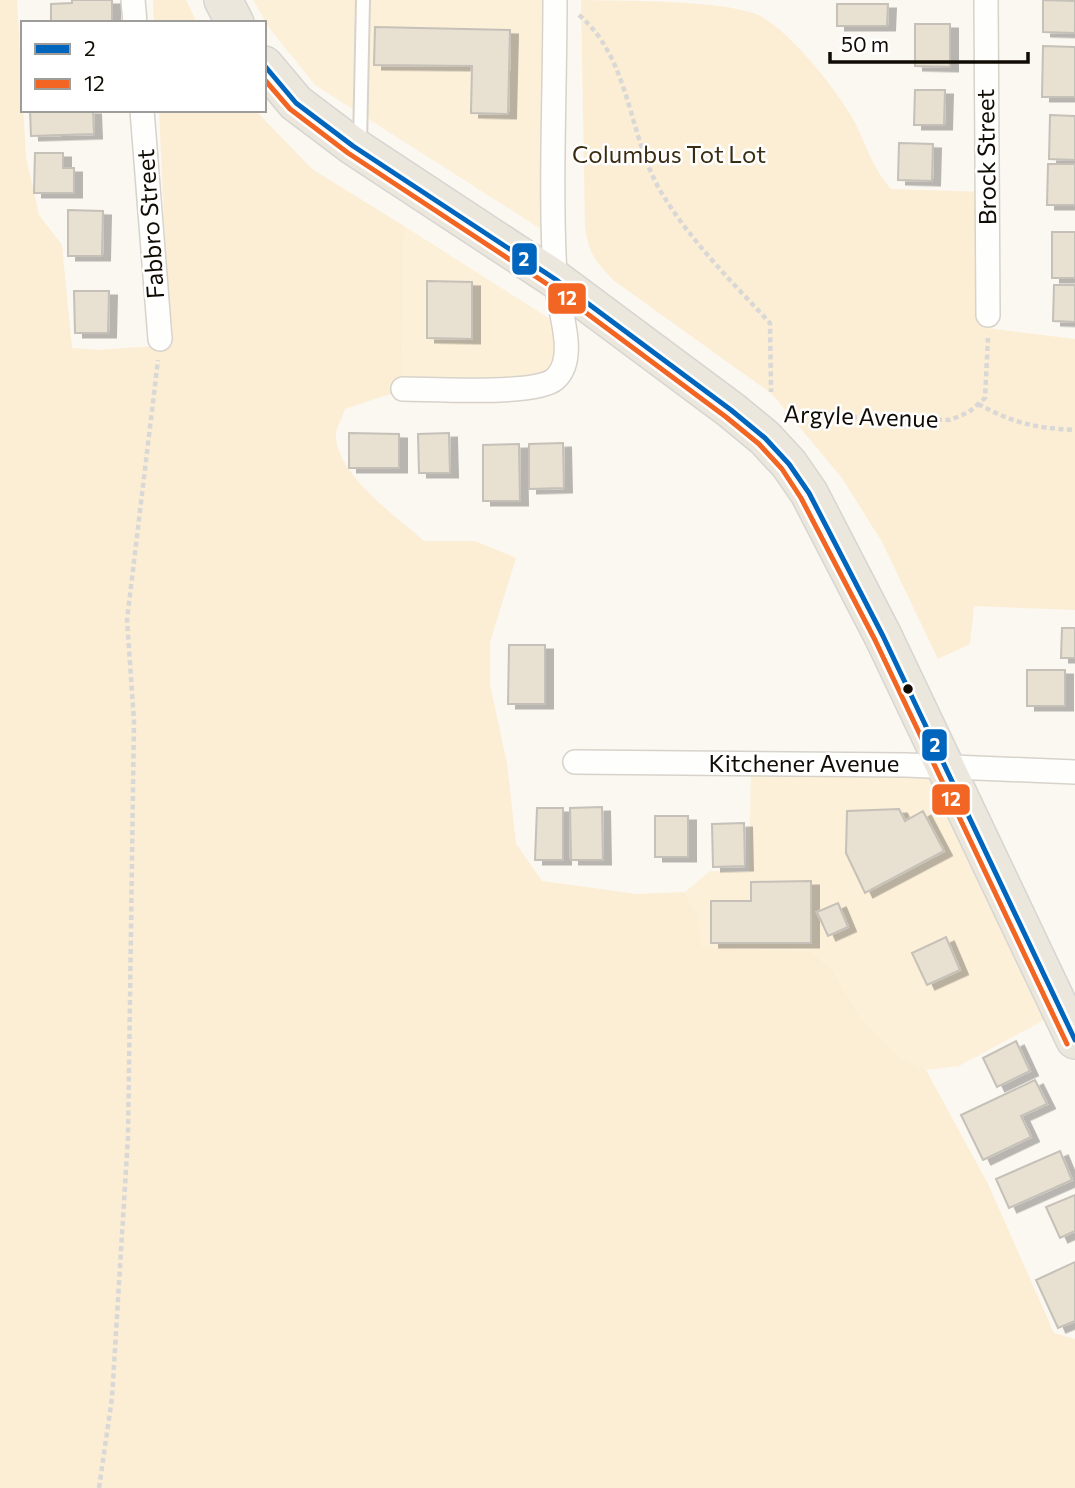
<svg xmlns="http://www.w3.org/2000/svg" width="1075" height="1488" font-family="Commissioner,sans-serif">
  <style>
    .built { fill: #fdf0d9 }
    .green { fill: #fceed4 }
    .building { fill: #e8e0d1; stroke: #c5c0b8; stroke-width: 2; filter: url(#shadow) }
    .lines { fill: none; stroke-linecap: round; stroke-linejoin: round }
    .lane-casing { stroke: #d7d3ca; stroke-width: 16 }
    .street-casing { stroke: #d7d3ca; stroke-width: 26 }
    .primary-casing { stroke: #d7d5d2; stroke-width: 40 }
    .path { stroke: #d9d8d6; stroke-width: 4.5; stroke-dasharray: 5 3.5; stroke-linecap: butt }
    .lane { stroke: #fefefd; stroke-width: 12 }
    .street { stroke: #fefefd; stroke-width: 23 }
    .primary { stroke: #ebe7dd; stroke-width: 37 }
    .bus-1-casing { stroke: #fff; stroke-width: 10 }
    .bus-2-casing { stroke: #fff; stroke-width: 10 }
    .bus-1 { stroke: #0065bd; stroke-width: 5 }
    .bus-2 { stroke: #f26522; stroke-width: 5 }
    .bus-dot { fill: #100b03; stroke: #fff; stroke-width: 2.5 }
    .labels { text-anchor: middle; stroke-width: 5; stroke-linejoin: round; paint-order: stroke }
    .park-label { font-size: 24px; fill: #3a2d11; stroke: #fff }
    .street-label { font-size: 24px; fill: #100b03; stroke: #fff }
    .line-badge { stroke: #fff; stroke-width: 2.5 }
    .badge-label { font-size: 19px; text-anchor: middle; font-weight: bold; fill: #fff }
  </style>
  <defs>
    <filter id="shadow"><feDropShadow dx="8" dy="4.5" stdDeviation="0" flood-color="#0004"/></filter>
  </defs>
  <rect width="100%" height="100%" fill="#fbf7f1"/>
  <path class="built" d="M253,0H553L552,236L315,85L270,29Z
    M404,226L569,331L558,380L402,390Z
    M751,765L943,769L1059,1012L959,1066L926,1070L900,1059L859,1015L833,971L811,951L702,947L698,917L684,893L710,871L749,872Z"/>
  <path class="green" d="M0,0H17L26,157L39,215L62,245L72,348L98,350L170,345L159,110H255L312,169L404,226L402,390L345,409C343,417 336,427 336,435C335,473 398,518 424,541H475L516,558L490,642V685L507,763L516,844L542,881L637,894L684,892L698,917L702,947L811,951L833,971L859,1015L900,1058L926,1070L988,1184L1054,1333L1075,1339V1488H0Z
    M153,0H186L197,23H154Z
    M581,0C625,1 718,0 756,14C787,27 833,86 850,114C867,142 868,162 891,189L985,192L987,328L1075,339V610L974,606L970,644L938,659L882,542L842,478L772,394L613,280C595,261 588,252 585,226Z"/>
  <path class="building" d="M72,0H112V23H51V4L72,3Z
    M1043,0L1075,1V33L1043,32Z
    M837,4H888L887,26H837Z
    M915,24H950V67L915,66Z
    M375,27L510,30L508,114L471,113L472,66L374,65Z
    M1043,46L1075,47V97H1042Z
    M915,90H945L944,125H914Z
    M30,110H93L94,134L31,136Z
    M1050,115L1075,116V160L1049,159Z
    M899,143L933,144L932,181L898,180Z
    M35,153H63V168H74V193H34Z
    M1048,164H1075V205H1047Z
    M68,210L103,211L102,256H68Z
    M1052,232H1075V278H1052Z
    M427,281L472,282V339L427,338Z
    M1054,285H1075V322L1053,321Z
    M74,291H109L108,333H75Z
    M349,433L399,434V468H349Z
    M449,433L450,473H419L418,434Z
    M563,443L564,488L529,489V444Z
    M519,444L520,501H483V445Z
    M1062,628H1075V658H1061Z
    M509,645H545V704H508Z
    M1027,670H1065V706H1027Z
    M602,807L603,860H571L570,808Z
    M537,808H563V860H535Z
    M899,809L905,821L923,811L944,851L865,893L846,853L847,811Z
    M655,816H688V857H655Z
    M744,823L745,866L713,867L712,824Z
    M811,881V943H711V901H751V882Z
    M838,903L848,927L828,936L817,912Z
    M946,937L960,970L927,985L912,953Z
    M1016,1041L1030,1071L997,1087L983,1058Z
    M1035,1080L1047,1104L1021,1116L1031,1137L983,1160L961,1115Z
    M1060,1151L1072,1180L1009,1208L996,1179Z
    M1075,1195V1231L1060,1238L1046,1207Z
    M1075,1262V1321L1058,1328L1036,1280Z"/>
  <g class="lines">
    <g class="lane-casing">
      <path id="lane" d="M360,143L363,0"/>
    </g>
    <g class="street-casing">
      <path id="street" d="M133,0L135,23
        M986,0L988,315
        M142,110L160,339
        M403,389C433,389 535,396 555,379C580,357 556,303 555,276C550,186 555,91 555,0
        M575,762L906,765L1075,772"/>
    </g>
    <g class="primary-casing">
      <path id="primary" d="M223,0L235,23
        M264,65L296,103L353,146L555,279L731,410L765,438L789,464L809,493L883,636L1075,1040"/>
    </g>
    <path class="path" d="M579,15C631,59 628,136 661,192C690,240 731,281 770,323L771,392
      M978,404C1013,423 1035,428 1075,430
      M784,415L950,420L969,412L985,398L988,338
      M99,1488L112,1398L128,1137L134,721L127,620L158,360"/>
    <use href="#lane" class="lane"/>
    <use href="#street" class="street"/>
    <use href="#primary" class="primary"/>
    <g class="bus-1-casing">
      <path id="bus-1" d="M264,65L296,103L353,146L555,279L731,410L765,438L789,464L809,493L883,636L1075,1040"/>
    </g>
    <g class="bus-2-casing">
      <path id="bus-2" d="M264,79L290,109L348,153L550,286L726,417L759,444L782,469L801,498L875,640L1067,1044"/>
    </g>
    <use href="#bus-1" class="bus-1"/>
    <use href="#bus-2" class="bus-2"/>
  </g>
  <circle class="bus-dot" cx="908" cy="689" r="6"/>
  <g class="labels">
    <g class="park-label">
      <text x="669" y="163">Columbus Tot Lot</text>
    </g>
    <g class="street-label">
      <text transform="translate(987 157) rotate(-91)" y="8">Brock Street</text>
      <text transform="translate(151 224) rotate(-94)" y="8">Fabbro Street</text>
      <text transform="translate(861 417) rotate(2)" y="8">Argyle Avenue</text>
      <text x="804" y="772">Kitchener Avenue</text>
    </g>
  </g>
  <g class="line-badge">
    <rect x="511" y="242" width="27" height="34" rx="7" fill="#0065bd"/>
    <rect x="547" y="282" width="40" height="33" rx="7" fill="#f26522"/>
    <rect x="921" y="728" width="27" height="34" rx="7" fill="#0065bd"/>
    <rect x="931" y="783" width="40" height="33" rx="7" fill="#f26522"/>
  </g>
  <g class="badge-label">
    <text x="524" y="266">2</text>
    <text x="567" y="305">12</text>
    <text x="935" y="752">2</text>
    <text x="951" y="806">12</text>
  </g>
  <rect x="21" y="21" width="245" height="91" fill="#ffffff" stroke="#9f9d9a" stroke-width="2"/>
  <rect x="35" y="44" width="35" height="10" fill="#0065bd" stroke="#9f9d9a" stroke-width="2"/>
  <text x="84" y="56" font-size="21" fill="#100b03">2</text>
  <rect x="35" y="79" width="35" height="10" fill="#f26522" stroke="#9f9d9a" stroke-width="2"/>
  <text x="84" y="91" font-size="21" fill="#100b03">12</text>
  <path d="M830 52v10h198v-10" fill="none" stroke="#100b03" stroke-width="3.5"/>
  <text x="841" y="52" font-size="21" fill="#100b03" stroke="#ffffff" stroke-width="5" paint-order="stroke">50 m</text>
</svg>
